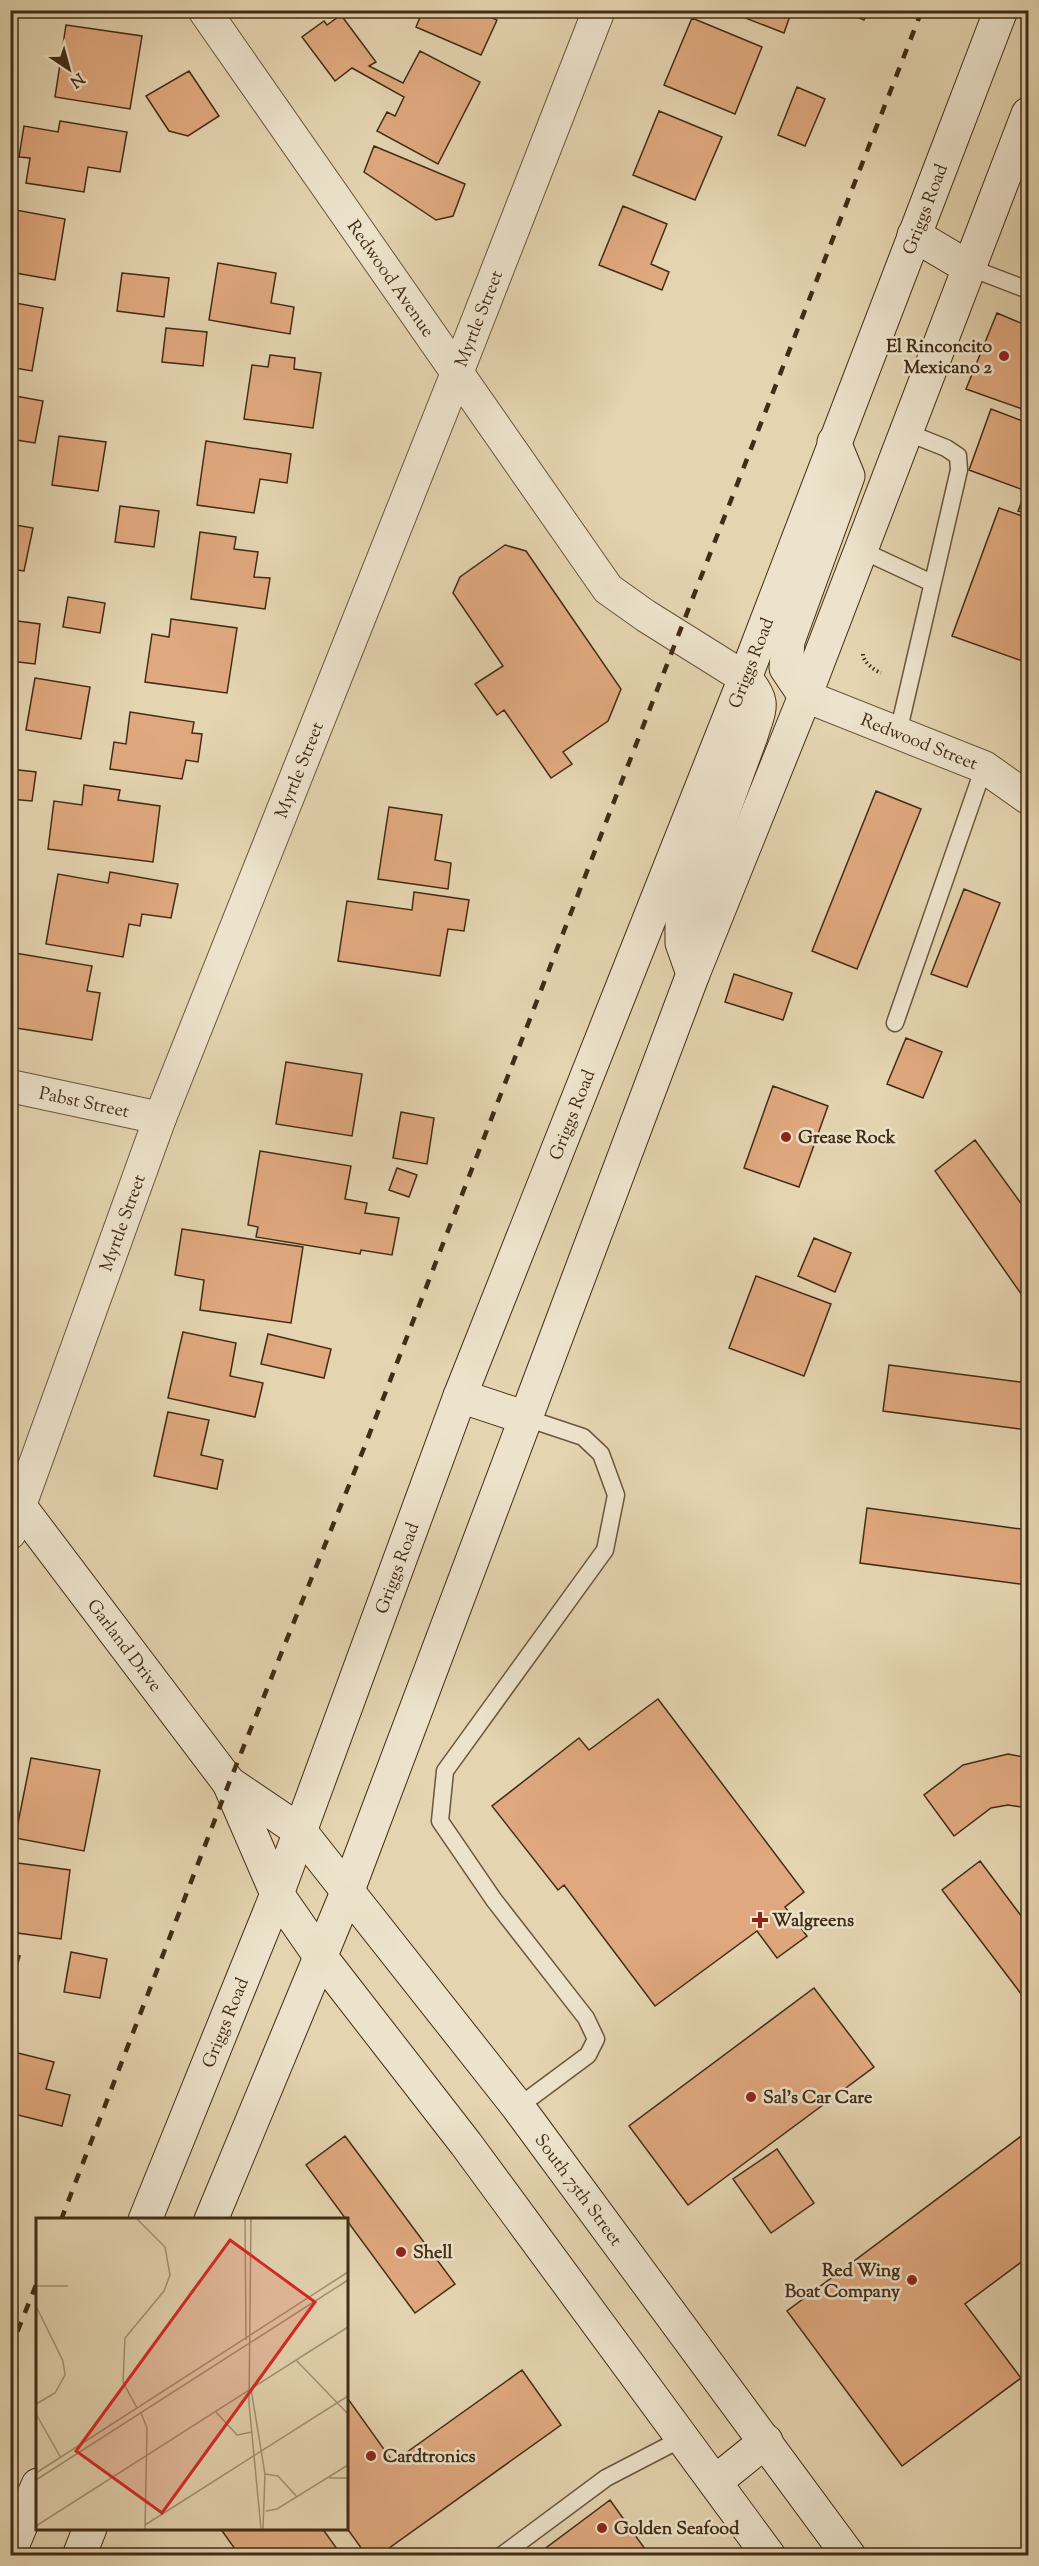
<svg xmlns="http://www.w3.org/2000/svg" width="1039" height="2566" font-family="'Sorts Mill Goudy',serif">
  <style>
    .building { fill: #e0a87e; stroke: #422c15; stroke-width: 1.5 }
    .lines { fill: none; stroke-linecap: round; stroke-linejoin: round }
    .lane-casing { stroke: #6a563c; stroke-width: 19 }
    .street-casing { stroke: #6a563c; stroke-width: 34 }
    .secondary-casing { stroke: #422c15; stroke-width: 35 }
    .path { stroke: #422c15; stroke-width: 4; stroke-dasharray: 1.5 3; stroke-linecap: butt }
    .lane { stroke: #ede3cc; stroke-width: 16 }
    .street { stroke: #ede3cc; stroke-width: 32 }
    .secondary { stroke: #ede3cc; stroke-width: 33 }
    .rail { stroke: #422c15; stroke-width: 4.5; stroke-dasharray: 10 10; stroke-linecap: butt }
    .poi-dot { fill: #8f2418; stroke: #ede3cc; stroke-width: 2 }
    .labels { text-anchor: middle; stroke-width: 5; stroke-linejoin: round; paint-order: stroke }
    .street-label { font-size: 18px; fill: #422c15; stroke: #ede3cc }
    .poi-label { font-size: 18px; font-weight: bold; fill: #422c15; stroke: #ede3cc; text-anchor: start }
    .inset-road { fill: none; stroke: #a39172; stroke-width: 1.5 }
    .view { fill: #d62828; fill-opacity: 0.15; stroke: #d62828; stroke-width: 3 }
    .inset-edge { fill: none; stroke: #422c15; stroke-width: 3 }
  </style>
  <rect width="100%" height="100%" fill="#e4d4b0"/>
  <filter id="stains"><feTurbulence type="fractalNoise" baseFrequency=".00333" numOctaves="4"/><feColorMatrix values="0 0 0 0 .2 0 0 0 0 .09 0 0 0 0 .02 0 0 0 .5 -.17"/></filter>
  <radialGradient id="worn" r=".72"><stop offset=".6" stop-color="#630" stop-opacity="0"/><stop offset="1" stop-color="#630" stop-opacity=".3"/></radialGradient>
  <path class="building" d="M423,10H488L486,15L497,20L481,55L416,27Z
    M725,10H792L784,33Z
    M842,10H868L864,20Z
    M341,15L376,62L369,66L403,83L420,51L480,82L438,164L377,131L387,112L395,116L404,97L352,68L335,81L302,37L324,21L327,25Z
    M692,18L762,47L735,114L664,85Z
    M66,25L142,36L130,109L55,97Z
    M189,71L219,116L188,136L169,131L146,96Z
    M797,87L825,99L805,146L778,135Z
    M659,111L722,137L695,200L633,175Z
    M60,121L127,132L120,172L88,167L84,192L26,183L30,158L19,157L24,126L58,132Z
    M374,146L465,184L453,216L436,220L364,172Z
    M623,206L667,224L651,264L669,272L662,290L599,265Z
    M10,209L65,219L55,280L10,272Z
    M218,263L276,273L271,303L294,307L290,334L209,320Z
    M122,273L169,278L164,317L117,311Z
    M10,302L43,308L32,371L10,367Z
    M1028,310V411L966,389L997,313L1023,324Z
    M166,328L207,332L203,366L162,362Z
    M270,355L295,358L294,369L321,373L313,428L244,419L252,365L268,367Z
    M10,395L43,401L35,443L10,439Z
    M991,409L1028,423V514L1018,511L1026,491L969,470Z
    M59,436L106,442L98,491L52,485Z
    M206,441L291,454L287,483L260,479L254,513L197,505Z
    M120,506L159,511L154,547L115,542Z
    M999,508L1028,518V663L952,636Z
    M10,524L33,528L24,571L10,569Z
    M200,532L236,537L234,549L258,552L254,577L270,578L265,609L191,599Z
    M505,545L526,551L621,689L608,721L563,752L572,764L551,778L504,710L497,715L475,684L503,666L453,593L460,577Z
    M68,597L105,603L100,633L63,627Z
    M171,619L237,628L227,693L145,682L152,634L169,637Z
    M10,620L40,624L35,664L10,661Z
    M35,678L90,687L81,739L26,730Z
    M130,712L194,722L192,733L202,734L198,762L186,760L182,779L110,769L114,742L126,744Z
    M10,769L36,772L32,801L10,799Z
    M84,785L120,790L118,800L160,806L153,862L48,849L54,801L82,805Z
    M876,791L921,809L857,969L812,951Z
    M389,807L442,815L435,860L451,863L448,889L378,879Z
    M110,872L178,884L171,918L142,914L140,926L129,924L123,957L46,944L58,874L108,883Z
    M964,889L1000,903L967,987L931,974Z
    M414,892L469,900L464,931L448,929L440,976L338,961L347,901L412,910Z
    M15,953L92,966L87,991L100,993L92,1040L10,1027V980Z
    M734,974L792,993L783,1020L725,1002Z
    M906,1038L942,1052L923,1098L887,1084Z
    M286,1062L362,1074L352,1136L276,1124Z
    M773,1086L828,1106L799,1187L744,1168Z
    M401,1112L434,1118L427,1164L393,1158Z
    M975,1140L1028,1213V1300L1024,1298L935,1171Z
    M260,1151L351,1166L345,1199L367,1203L365,1213L399,1218L392,1255L361,1250L360,1254L256,1237L258,1227L248,1225Z
    M397,1168L417,1175L409,1197L389,1190Z
    M182,1229L303,1247L291,1323L200,1310L204,1280L175,1275Z
    M814,1238L851,1253L835,1292L798,1276Z
    M756,1276L831,1304L804,1376L729,1348Z
    M183,1332L236,1343L230,1376L263,1383L255,1417L168,1398Z
    M268,1334L331,1349L324,1378L261,1364Z
    M889,1365L1028,1383V1430L883,1411Z
    M168,1412L209,1420L201,1455L223,1460L217,1489L154,1476Z
    M867,1508L1028,1530V1585L860,1563Z
    M658,1699L804,1892L785,1907L807,1936L777,1958L757,1931L655,2006L564,1885L558,1890L492,1806L579,1738L589,1750Z
    M1008,1754L1028,1758V1808L1008,1805L991,1808L954,1836L924,1795L963,1765Z
    M31,1758L100,1770L84,1851L15,1838Z
    M980,1861L1028,1925V2003L942,1890Z
    M10,1862L70,1870L61,1939L10,1932Z
    M71,1952L107,1959L100,1998L64,1992Z
    M10,1953L20,1956L10,1990Z
    M814,1988L874,2067L688,2205L629,2126Z
    M10,2051L54,2062L46,2089L70,2095L62,2126L10,2113Z
    M1028,2131V2257L965,2304L1021,2378L902,2466L787,2311Z
    M345,2136L455,2284L415,2313L306,2165Z
    M777,2149L814,2203L771,2233L733,2179Z
    M522,2370L561,2425L378,2556H367L346,2527V2396L393,2462Z
    M610,2500L650,2556H535Z
    M220,2528H322L342,2556H240Z"/>
  <g class="lines">
    <g class="lane-casing">
      <path id="lane" d="M968,267L1028,290
        M861,550L932,583
        M898,733L959,470L958,456L946,448L906,432
        M895,1023L984,767
        M518,2107L588,2055L596,2039L586,2018L494,1900L440,1821L445,1771L605,1550L616,1495L601,1454L583,1437L526,1418
        M501,2556L606,2478L683,2438"/>
    </g>
    <g class="street-casing">
      <g id="street">
        <path id="s1" d="M204,10L608,589L646,616L745,678"/>
        <path id="s2" d="M805,696L984,767L1028,798"/>
        <path id="s3" d="M10,1086L160,1118"/>
        <path id="s4" d="M10,1533L160,1118L457,373L599,10"/>
      </g>
    </g>
    <g class="secondary-casing">
      <g id="secondary">
        <path d="M914,235L968,267"/>
        <path d="M805,696L786,668L788,641L848,476L834,442"/>
        <path d="M693,974L682,943V923L751,736C760,706 766,703 745,678"/>
        <path d="M460,1396L526,1418"/>
        <path id="s5" d="M10,1488L21,1508L229,1783L277,1894L320,1956L466,2144L769,2556"/>
        <path id="s6" d="M229,1783L300,1831L518,2107L849,2556"/>
        <path id="s7" d="M145,2220L277,1894L460,1396L745,678L1001,10"/>
        <path d="M211,2220L348,1890L693,974L805,696L1028,114"/>
        <path d="M715,2482L766,2441"/>
        <path d="M10,2551L38,2485"/>
        <path d="M79,2556L90,2528"/>
      </g>
    </g>
    <path class="path" d="M863,654C863,662 874,670 881,673"/>
    <use href="#lane" class="lane"/>
    <use href="#street" class="street"/>
    <use href="#secondary" class="secondary"/>
    <path class="rail" d="M61,2220L229,1783L364,1448L678,636L922,10
      M10,2350L38,2280"/>
  </g>
  <g class="poi-dot">
    <circle cx="1004" cy="356" r="6"/>
    <circle cx="786" cy="1137" r="6"/>
    <path d="M757 1911h6v6h6v6h-6v6h-6v-6h-6v-6h6z"/>
    <circle cx="751" cy="2097" r="6"/>
    <circle cx="401" cy="2252" r="6"/>
    <circle cx="912" cy="2280" r="6"/>
    <circle cx="371" cy="2456" r="6"/>
    <circle cx="602" cy="2528" r="6"/>
  </g>
  <g class="labels">
    <g class="street-label">
      <text dy="6" stroke="none"><textPath href="#s7" startOffset="2157">Griggs Road</textPath></text>
      <text dy="6" stroke="none"><textPath href="#s1" startOffset="327">Redwood Avenue</textPath></text>
      <text dy="6" stroke="none"><textPath href="#s4" startOffset="1302">Myrtle Street</textPath></text>
      <text dy="6" stroke="none"><textPath href="#s7" startOffset="1671">Griggs Road</textPath></text>
      <text dy="6" stroke="none"><textPath href="#s2" startOffset="123">Redwood Street</textPath></text>
      <text dy="6" stroke="none"><textPath href="#s4" startOffset="816">Myrtle Street</textPath></text>
      <text dy="6" stroke="none"><textPath href="#s3" startOffset="76">Pabst Street</textPath></text>
      <text dy="6" stroke="none"><textPath href="#s7" startOffset="1185">Griggs Road</textPath></text>
      <text dy="6" stroke="none"><textPath href="#s4" startOffset="330">Myrtle Street</textPath></text>
      <text dy="6" stroke="none"><textPath href="#s7" startOffset="699">Griggs Road</textPath></text>
      <text dy="6" stroke="none"><textPath href="#s5" startOffset="195">Garland Drive</textPath></text>
      <text dy="6" stroke="none"><textPath href="#s7" startOffset="213">Griggs Road</textPath></text>
      <text dy="6" stroke="none"><textPath href="#s6" startOffset="540">South 75th Street</textPath></text>
    </g>
    <g class="poi-label">
      <text x="992" y="352" text-anchor="end">El Rinconcito<tspan x="992" dy="21">Mexicano 2</tspan></text>
      <text x="798" y="1143">Grease Rock</text>
      <text x="772" y="1926">Walgreens</text>
      <text x="763" y="2103">Sal's Car Care</text>
      <text x="413" y="2258">Shell</text>
      <text x="900" y="2276" text-anchor="end">Red Wing<tspan x="900" dy="21">Boat Company</tspan></text>
      <text x="383" y="2462">Cardtronics</text>
      <text x="614" y="2534">Golden Seafood</text>
    </g>
  </g>
  <g transform="translate(36 2218)">
    <rect width="312" height="312" fill="#e4d4b0"/>
    <path class="inset-road" d="M209,1L210,122M215,1L213,185L225,311M0,68H32M0,88L27,143L29,157L19,175L0,186M260,142L312,196M215,171L229,256L227,311M101,190L87,164L89,120L128,73L134,57L129,29L101,1M179,193L201,217L216,214M105,195L111,210L109,311M0,196L25,240M0,255L312,54M229,256L242,258L261,279M293,260H312M0,262L312,62M230,293L241,291L312,247M109,307L312,178M0,308L312,109"/>
    <path class="view" d="M194,22L279,84L126,295L40,233Z"/>
    <rect width="312" height="312" class="inset-edge"/>
  </g>
  <rect width="1039" height="2566" fill="none" stroke="#e4d4b0" stroke-width="36"/>
  <rect x="12" y="12" width="1015" height="2542" fill="none" stroke="#422c15" stroke-width="3"/>
  <rect x="18" y="18" width="1003" height="2530" fill="none" stroke="#422c15" stroke-width="1.5"/>
  <g transform="translate(69 69) rotate(144)" stroke="#ede3cc" stroke-width="4.5" paint-order="stroke">
  <path d="M0-4.5L10 22L0 15L-10 22Z" fill="#422c15"/>
  <text y="-9" font-size="16" font-weight="bold" text-anchor="middle" fill="#422c15">N</text>
  </g>
  <rect width="100%" height="100%" filter="url(#stains)"/>
  <rect width="100%" height="100%" fill="url(#worn)"/>
</svg>
